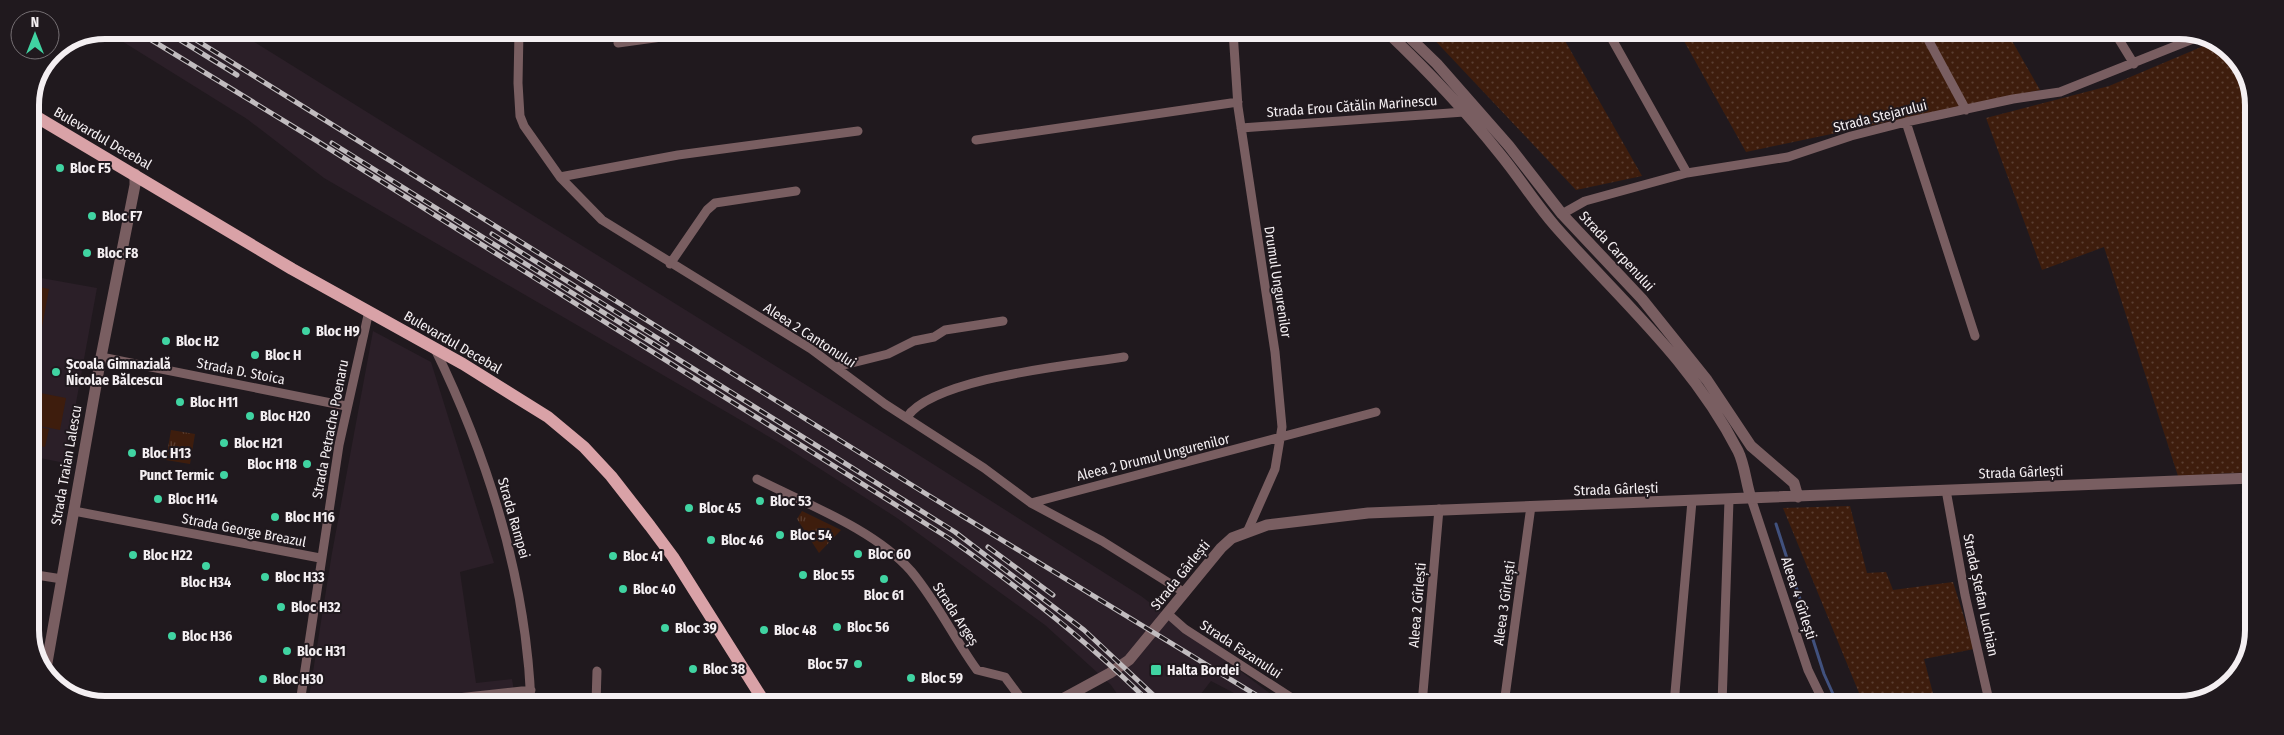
<svg xmlns="http://www.w3.org/2000/svg" width="2284" height="735" font-family="'Fira Sans Condensed',sans-serif">
  <style>
    .built { fill: #2b1f28 }
    .grass { fill: url(#grass-dots) }
    .park { fill: url(#park-tufts) }
    .pitch { fill: #3e1d0d }
    .lines { fill: none; stroke-linecap: round; stroke-linejoin: round }
    .stream { stroke: #41517e; stroke-width: 3 }
    .minor { stroke: #795e61; stroke-width: 9 }
    .tertiary { stroke: #795e61; stroke-width: 11 }
    .primary { stroke: #d9a2a7; stroke-width: 12 }
    .rail-casing { stroke: #c1bcbf; stroke-width: 5 }
    .rail { stroke: #20191e; stroke-width: 3; stroke-dasharray: 9; stroke-linecap: butt }
    .poi-dot { fill: #40d4a2; stroke: #20191e; stroke-width: 2 }
    .labels { text-anchor: middle; stroke-width: 4; stroke-linejoin: round; paint-order: stroke }
    .street-label { font-size: 14px; fill: #f4eff2; stroke: #20191e }
    .poi-label { font-size: 14px; font-weight: bold; fill: #f4eff2; stroke: #20191e; text-anchor: start }
    .rim { fill: none; stroke: #f4eff2; stroke-width: 6 }
  </style>
  <defs>
    <pattern id="grass-dots" width="8" height="8" patternUnits="userSpaceOnUse" patternTransform="scale(1.25)"><rect width="8" height="8" fill="#3e1d0d"/><path d="M2 2h.1M6 6h.1" fill="none" stroke="#5a3e31" stroke-width="1.8" stroke-linecap="round"/></pattern>
    <pattern id="park-tufts" width="24" height="20" patternUnits="userSpaceOnUse" patternTransform="scale(1.25)"><rect width="24" height="20" fill="#3e1d0d"/><path d="M3 7l-1-3M5 7V3M7 7l1-3M15 17l-1-3M17 17v-4M19 17l1-3" fill="none" stroke="#5a3e31"/></pattern>
  </defs>
  <rect width="100%" height="100%" fill="#20191e"/>
  <path class="built" d="M104,30H235L914,452L1141,596L1284,704H1255L1211,681L1193,704H1124L1111,685L1045,625L897,518L778,442L324,178L247,119Z
    M30,276L97,288L65,463L30,456Z
    M373,331L431,362L494,563L460,572L476,683L512,679L516,703H308L332,553Z"/>
  <path class="grass" d="M1427,32H1560L1642,176L1576,190Z
    M1679,32H2007L2040,90L1746,152Z
    M2213,42L2238,59L2254,99L2252,472L2178,476L2104,247L2042,270L1986,118L2109,86Z
    M1850,506L1867,573L1886,572L1893,590L1953,582L1974,649L1924,659L1936,705H1864L1783,508Z"/>
  <path class="park" d="M171,430L195,434L190,464L166,460Z
    M802,511L841,530L819,553L797,519Z"/>
  <path class="pitch" d="M30,285L49,289L38,349L30,348Z
    M30,391L66,398L60,430L30,424Z
    M30,425L49,429L45,447L30,444Z"/>
  <g class="lines">
    <path class="stream" d="M1776,524L1824,674L1838,705"/>
    <path class="minor" d="M519,31L518,83L520,116L524,126L560,177L602,220L811,349L885,404L984,468L1031,503L1102,541L1185,593
      M1233,31L1238,107L1275,352L1282,427L1275,469L1248,530
      M1608,32L1687,173
      M1924,32L1966,110
      M2115,33L2134,64
      M618,43L705,31
      M1906,122L1975,336
      M1241,128L1464,112
      M976,140L1238,102
      M560,177L678,155L858,131
      M1562,214L1585,201L1687,173L1788,157L1851,136L1906,122L2013,99L2060,92L2203,35
      M670,264L707,210L715,203L796,191
      M435,349C489,460 526,579 531,703
      M101,357L346,406
      M836,367L888,354L914,341L934,337L945,330L1003,321
      M907,417C935,377 1075,365 1124,357
      M757,479C806,504 874,529 911,571C937,602 954,638 977,670L1005,677L1025,704
      M1946,490L1965,595L1990,705
      M1751,498L1808,670L1825,705
      M1031,503L1376,412
      M74,511L320,558
      M30,574L62,579
      M1168,614L1185,629L1301,704
      M300,703L339,445L369,311
      M412,703L531,690
      M596,703L597,671
      M1422,704L1439,509
      M1504,704L1531,506
      M1674,704L1692,501
      M1722,704L1729,500"/>
    <path class="tertiary" d="M1387,32C1427,70 1465,110 1500,154C1519,177 1535,203 1555,226C1620,300 1692,361 1738,451C1745,465 1746,484 1751,498
      M1404,32L1437,64L1509,146L1562,214L1642,299L1707,380L1751,446L1794,483L1798,497
      M45,674L101,357L135,185V174
      M1053,704L1110,673L1129,660L1221,548L1232,538L1267,525L1368,513L2252,478"/>
    <path class="primary" d="M30,113L292,269L463,364L548,417L584,447L611,476L650,526L673,557L765,703"/>
    <g class="rail-casing">
      <path id="rail" d="M135,30L317,141L950,539C1021,589 1089,642 1151,704
        M164,30L237,75
        M180,30L923,492L1271,704
        M332,143L955,532L1084,630L1163,704
        M492,234L667,344
        M988,547L1053,595"/>
    </g>
    <use href="#rail" class="rail"/>
  </g>
  <g class="poi-dot">
    <circle cx="60" cy="168" r="5"/>
    <circle cx="92" cy="216" r="5"/>
    <circle cx="87" cy="253" r="5"/>
    <circle cx="306" cy="331" r="5"/>
    <circle cx="166" cy="341" r="5"/>
    <circle cx="255" cy="355" r="5"/>
    <circle cx="56" cy="372" r="5"/>
    <circle cx="180" cy="402" r="5"/>
    <circle cx="250" cy="416" r="5"/>
    <circle cx="224" cy="443" r="5"/>
    <circle cx="132" cy="453" r="5"/>
    <circle cx="307" cy="464" r="5"/>
    <circle cx="224" cy="475" r="5"/>
    <circle cx="158" cy="499" r="5"/>
    <circle cx="760" cy="501" r="5"/>
    <circle cx="689" cy="508" r="5"/>
    <circle cx="275" cy="517" r="5"/>
    <circle cx="780" cy="535" r="5"/>
    <circle cx="711" cy="540" r="5"/>
    <circle cx="858" cy="554" r="5"/>
    <circle cx="133" cy="555" r="5"/>
    <circle cx="613" cy="556" r="5"/>
    <circle cx="206" cy="566" r="5"/>
    <circle cx="803" cy="575" r="5"/>
    <circle cx="265" cy="577" r="5"/>
    <circle cx="884" cy="579" r="5"/>
    <circle cx="623" cy="589" r="5"/>
    <circle cx="281" cy="607" r="5"/>
    <circle cx="837" cy="627" r="5"/>
    <circle cx="665" cy="628" r="5"/>
    <circle cx="764" cy="630" r="5"/>
    <circle cx="172" cy="636" r="5"/>
    <circle cx="287" cy="651" r="5"/>
    <circle cx="858" cy="664" r="5"/>
    <circle cx="693" cy="669" r="5"/>
    <rect x="1150" y="664" width="12" height="12" rx="2.5"/>
    <circle cx="911" cy="678" r="5"/>
    <circle cx="263" cy="679" r="5"/>
  </g>
  <g class="labels">
    <g class="street-label">
      <text transform="translate(1352 106) rotate(-4)" y="5">Strada Erou Cătălin Marinescu</text>
      <text transform="translate(1880 116) rotate(-14)" y="5">Strada Stejarului</text>
      <text transform="translate(103 138) rotate(30)" y="5">Bulevardul Decebal</text>
      <text transform="translate(1617 251) rotate(47)" y="5">Strada Carpenului</text>
      <text transform="translate(1278 282) rotate(81)" y="5">Drumul Ungurenilor</text>
      <text transform="translate(810 335) rotate(33)" y="5">Aleea 2 Cantonului</text>
      <text transform="translate(453 342) rotate(30)" y="5">Bulevardul Decebal</text>
      <text transform="translate(241 371) rotate(11)" y="5">Strada D. Stoica</text>
      <text transform="translate(330 429) rotate(-79)" y="5">Strada Petrache Poenaru</text>
      <text transform="translate(1153 457) rotate(-14)" y="5">Aleea 2 Drumul Ungurenilor</text>
      <text transform="translate(66 465) rotate(-80)" y="5">Strada Traian Lalescu</text>
      <text transform="translate(2021 472) rotate(-2)" y="5">Strada Gârlești</text>
      <text transform="translate(1616 489) rotate(-2)" y="5">Strada Gârlești</text>
      <text transform="translate(514 518) rotate(74)" y="5">Strada Rampei</text>
      <text transform="translate(244 530) rotate(11)" y="5">Strada George Breazul</text>
      <text transform="translate(1180 575) rotate(-51)" y="5">Strada Gârlești</text>
      <text transform="translate(1981 595) rotate(78)" y="5">Strada Ștefan Luchian</text>
      <text transform="translate(1799 598) rotate(72)" y="5">Aleea 4 Gîrlești</text>
      <text transform="translate(1504 603) rotate(-82)" y="5">Aleea 3 Gîrlești</text>
      <text transform="translate(1417 605) rotate(-85)" y="5">Aleea 2 Gîrlești</text>
      <text transform="translate(956 614) rotate(57)" y="5">Strada Argeș</text>
      <text transform="translate(1241 649) rotate(33)" y="5">Strada Fazanului</text>
    </g>
    <g class="poi-label">
      <text x="70" y="173">Bloc F5</text>
      <text x="102" y="221">Bloc F7</text>
      <text x="97" y="258">Bloc F8</text>
      <text x="316" y="336">Bloc H9</text>
      <text x="176" y="346">Bloc H2</text>
      <text x="265" y="360">Bloc H</text>
      <text x="66" y="369">Școala Gimnazială<tspan x="66" dy="16">Nicolae Bălcescu</tspan></text>
      <text x="190" y="407">Bloc H11</text>
      <text x="260" y="421">Bloc H20</text>
      <text x="234" y="448">Bloc H21</text>
      <text x="142" y="458">Bloc H13</text>
      <text x="297" y="469" text-anchor="end">Bloc H18</text>
      <text x="214" y="480" text-anchor="end">Punct Termic</text>
      <text x="168" y="504">Bloc H14</text>
      <text x="770" y="506">Bloc 53</text>
      <text x="699" y="513">Bloc 45</text>
      <text x="285" y="522">Bloc H16</text>
      <text x="790" y="540">Bloc 54</text>
      <text x="721" y="545">Bloc 46</text>
      <text x="868" y="559">Bloc 60</text>
      <text x="143" y="560">Bloc H22</text>
      <text x="623" y="561">Bloc 41</text>
      <text x="813" y="580">Bloc 55</text>
      <text x="275" y="582">Bloc H33</text>
      <text x="206" y="587" text-anchor="middle">Bloc H34</text>
      <text x="633" y="594">Bloc 40</text>
      <text x="884" y="600" text-anchor="middle">Bloc 61</text>
      <text x="291" y="612">Bloc H32</text>
      <text x="847" y="632">Bloc 56</text>
      <text x="675" y="633">Bloc 39</text>
      <text x="774" y="635">Bloc 48</text>
      <text x="182" y="641">Bloc H36</text>
      <text x="297" y="656">Bloc H31</text>
      <text x="848" y="669" text-anchor="end">Bloc 57</text>
      <text x="703" y="674">Bloc 38</text>
      <text x="1167" y="675">Halta Bordei</text>
      <text x="921" y="683">Bloc 59</text>
      <text x="273" y="684">Bloc H30</text>
    </g>
  </g>
  <path d="M0 0H2284V735H0ZM105 39H2179A66 66 0 0 1 2245 105V630A66 66 0 0 1 2179 696H105A66 66 0 0 1 39 630V105A66 66 0 0 1 105 39Z" fill="#20191e" fill-rule="evenodd"/>
  <path class="rim" d="M105 39H2179A66 66 0 0 1 2245 105V630A66 66 0 0 1 2179 696H105A66 66 0 0 1 39 630V105A66 66 0 0 1 105 39Z"/>
  <g transform="translate(35 35)"><circle r="24" fill="#20191e" stroke="#756f73"/>
  <path d="M0-4L9 19L0 12L-9 19Z" fill="#40d4a2"/>
  <text y="-8" font-size="14" font-weight="bold" text-anchor="middle" fill="#f4eff2">N</text>
  </g>
</svg>
